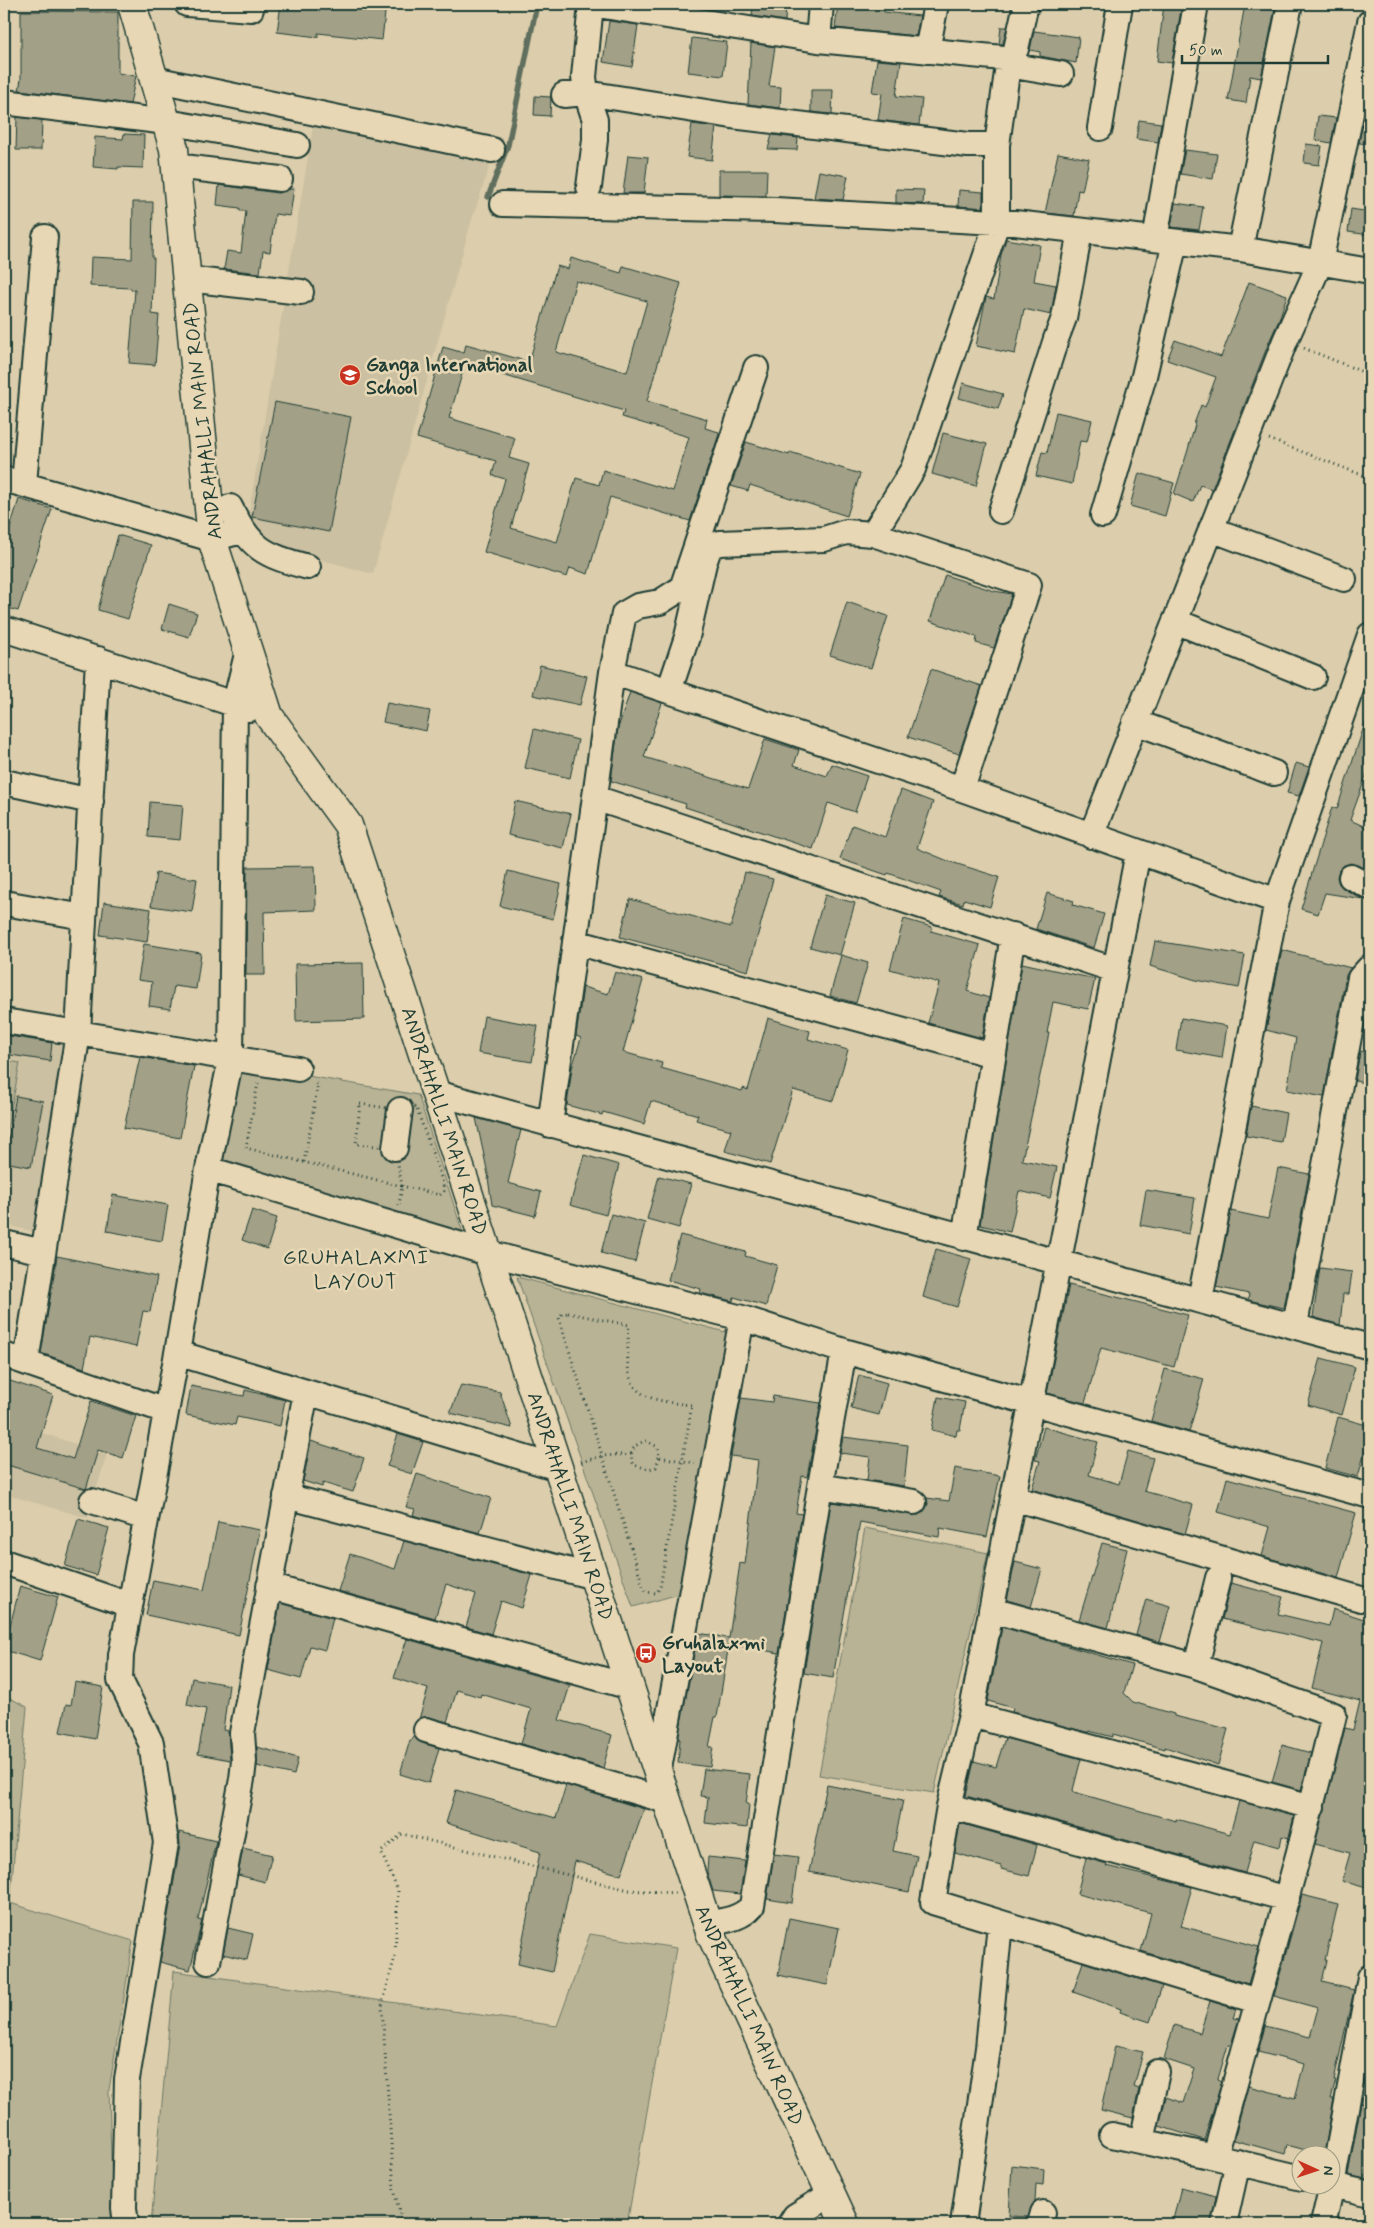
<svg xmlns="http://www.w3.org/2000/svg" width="1374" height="2228" font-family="Mynerve,sans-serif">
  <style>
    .built { fill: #cbc0a1 }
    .green { fill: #b9b396; stroke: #6c7865 }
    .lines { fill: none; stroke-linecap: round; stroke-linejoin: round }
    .stream { stroke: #5f6e5d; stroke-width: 5.5 }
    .building { fill: #a2a087; stroke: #1f3d34; fill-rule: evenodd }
    .minor-casing { stroke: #1f3d34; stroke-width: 28 }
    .major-casing { stroke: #1f3d34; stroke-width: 31 }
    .path { stroke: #1f3d34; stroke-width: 3; stroke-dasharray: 1 4; stroke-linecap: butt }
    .minor { stroke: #e8d7b4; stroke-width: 24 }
    .major { stroke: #e8d7b4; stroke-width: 28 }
    .labels { text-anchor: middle; stroke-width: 5; stroke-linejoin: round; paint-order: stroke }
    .poi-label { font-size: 20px; font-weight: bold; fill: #1f3d34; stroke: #e8d7b4; text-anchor: start }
    .street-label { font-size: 20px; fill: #1f3d34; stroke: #e8d7b4 }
    .neighbourhood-label { font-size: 21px; letter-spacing: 1px; fill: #1f3d34; stroke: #e8d7b4 }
  </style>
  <rect width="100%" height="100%" fill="#dcceac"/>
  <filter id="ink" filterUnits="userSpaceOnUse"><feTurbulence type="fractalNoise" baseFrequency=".02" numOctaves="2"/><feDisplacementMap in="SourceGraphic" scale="10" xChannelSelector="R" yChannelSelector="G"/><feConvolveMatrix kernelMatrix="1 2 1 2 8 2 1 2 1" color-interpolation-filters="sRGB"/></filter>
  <g filter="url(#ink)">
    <path class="built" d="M314,120L491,162L470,226L373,574L260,543L247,524Z
      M4,1027L68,1037L34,1232L4,1224Z
      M4,1421L107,1454L88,1518L4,1494Z"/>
    <path class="green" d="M4,1060L20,1063L4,1146Z
      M238,1064L418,1095L464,1236L223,1165Z
      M517,1277L733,1334L679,1594L633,1607Z
      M865,1528L988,1553L934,1793L819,1775Z
      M4,1695L27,1707L10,1903L133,1941L109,2090L113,2224H4Z
      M590,1934L676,1948L627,2224H151L174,1971L557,2026Z"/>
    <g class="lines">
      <path class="stream" d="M488,197L508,145L537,4"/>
    </g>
    <path class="building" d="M281,4H386L382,40L318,33V37L277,32Z
      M753,4H786L785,21L752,16Z
      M838,4H860L884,7V12L920,16L916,36L835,28Z
      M1164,4H1182L1172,63L1157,61Z
      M1245,4H1276L1261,78L1250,76L1246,103L1228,100Z
      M21,11L118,12V73L136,76L130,104L19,90L21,79Z
      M609,21L638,25L632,67L603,62Z
      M1001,27H1007L1003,44H999Z
      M1034,31L1079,37L1076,63L1040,56V52L1030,50Z
      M692,38L727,42L723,76L688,72Z
      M751,43L775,47L769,86L781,87L780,108L748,104Z
      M877,60L901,62L896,96L922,99L919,125L878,120L882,93L872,92Z
      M811,90H833L832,114L811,112Z
      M535,96L551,97L550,116L534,115Z
      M1318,116L1336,118L1331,143L1315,140Z
      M17,117L42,120L41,150H16Z
      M1139,120L1161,123L1158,142L1136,139Z
      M1363,122L1370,123V144L1359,143Z
      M692,124L716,127L712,160L687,157Z
      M124,134L144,135L143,168L118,167V169L93,167L95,137L123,139Z
      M772,135L798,138L797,150L768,149Z
      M1306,144L1322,146L1319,165L1304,163Z
      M1185,150L1217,154L1213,179L1180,174Z
      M1058,153L1089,159L1082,191L1078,190L1074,216L1045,213Z
      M628,155L648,157L644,193H623Z
      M719,170H767L766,196L719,195Z
      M819,171L848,176L843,200L814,198Z
      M219,185L278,193L294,188L290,216L275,214L270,252L263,251L260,273L224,269L227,251L241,253L246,211H240V208L217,205Z
      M896,189L924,190L923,204L896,203Z
      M959,190L983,192V208L958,206Z
      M133,202H153L152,258H154L152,314L159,315L155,365L129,363L135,290H131V288L90,286L91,257L132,259Z
      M1175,203L1203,207L1199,230L1171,227Z
      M1351,209L1370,212V235L1348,232Z
      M1006,239L1040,245L1034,281L1056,285L1051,315L1024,309L1015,354L976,346L986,297L994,299L1001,255Z
      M571,258L621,273L623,266L681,283L647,401L707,419L705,428L719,432V434L690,521L610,497L588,574L570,568L567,577L484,552L505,479L492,475L496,461L417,438L443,347L464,353L466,344L529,362L557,266L568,269ZM576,281L647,301L627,372L556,352ZM465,364L624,411L622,417L689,437L673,491L603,470L599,485L576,478L557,542L511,528L529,464L509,458L515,438L449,418Z
      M1249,282L1287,295L1279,320L1269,342L1212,489L1200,485L1193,502L1174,494L1187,453L1195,425L1194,424L1201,405L1205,407L1216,377L1167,360L1175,340L1221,357Z
      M963,383L1003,394L998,409L959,398Z
      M275,402L351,417L329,532L252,517Z
      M1056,412L1092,420L1087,442L1080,441L1072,484L1036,476L1042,452L1047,453Z
      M943,433L987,444L976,486L932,474Z
      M746,442L789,455L790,452L860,474L847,516L750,485L748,491L731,486Z
      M1139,473L1174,483L1165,516L1130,506Z
      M19,499L52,509L18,611L4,607V547Z
      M118,535L151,545L128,619L98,610Z
      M945,575L994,591L1012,594L994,648L976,643L977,637L930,621Z
      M847,602L888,616L871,668L830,655Z
      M169,604L197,613L189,637L162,629Z
      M540,665L587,676L580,705L533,695Z
      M931,669L982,686L959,754L908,737Z
      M630,692L662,703L644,757L748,789L765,739L799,750L794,765L827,776L832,764L867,776L855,812L828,803L813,849L685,807L686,804L611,781L618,728Z
      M387,703L430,711L426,731L383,722Z
      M1367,717H1370V765L1350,820L1370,829V865L1368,870L1351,863L1344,865L1339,870L1337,877L1339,884L1344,889L1363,899L1325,893L1318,914L1301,909L1332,807L1337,809Z
      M534,729L578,740L570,778L525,768Z
      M1296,763L1309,767L1299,796L1287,793Z
      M901,790L933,802L917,848L948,861L999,877L990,907L964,899L963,904L939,897L941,892L888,873L887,875L840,859L852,825L885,837Z
      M515,801L571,814L563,848L508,835Z
      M150,802L183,805L180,840L148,837Z
      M315,866L316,910L264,912L265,975H246L247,867Z
      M508,871L561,884L553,919L500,906Z
      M745,872L773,879L748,971L620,937L630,899L731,927Z
      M156,873L197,879L192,912L151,906Z
      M1047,893L1074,901L1073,905L1104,914L1094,948L1036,929Z
      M825,895L855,903L840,955L810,947Z
      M104,902L151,909L147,942L100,935Z
      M904,919L932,927L931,931L980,945L967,991L989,998L982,1038L928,1023L939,983L890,969Z
      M1155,941L1245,955L1239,988L1196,980L1150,966Z
      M144,944L201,953L196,989L174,986L170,1009L149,1006L152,982L138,980Z
      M1282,950L1351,968L1346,975L1324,1097L1287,1090L1296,1038L1266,1030Z
      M841,955L868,963L856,1003L830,996Z
      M363,963L364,1019L296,1021L295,964Z
      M1022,963L1095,979L1088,1009L1053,1002L1047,1033H1049L1022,1160L1057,1167L1050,1198L1019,1191L1010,1232L980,1225Z
      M615,972L643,980L623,1052L662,1063L661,1068L742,1091L743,1088L748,1090L768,1018L810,1031L808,1039L848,1050L833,1101L793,1090L770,1164L725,1151L731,1130L696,1120L698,1115L651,1101L644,1124L603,1112L602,1115L567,1105L572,1068L581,1038L576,1036L583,987L608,994Z
      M484,1016L538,1026L532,1062L478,1053Z
      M1181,1018L1227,1026L1222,1058L1176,1050Z
      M4,1035L52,1043L50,1061L4,1054Z
      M1360,1051L1370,1053V1084L1355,1081Z
      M140,1057L194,1066L180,1138L124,1128Z
      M16,1096L43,1101L31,1167L4,1162Z
      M1251,1106L1286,1113L1281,1142L1246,1136Z
      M476,1118L521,1130L508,1183L541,1192L535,1216L492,1205L488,1178L489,1179Z
      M584,1155L619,1165L606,1215L570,1205Z
      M1278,1168L1309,1174L1284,1308L1248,1300L1249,1294L1216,1287L1231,1211L1268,1219Z
      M659,1176L691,1184L679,1228L647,1219Z
      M1146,1190L1195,1198L1189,1234L1140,1225Z
      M113,1195L168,1205L162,1241L107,1231Z
      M252,1210L277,1218L267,1249L242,1240Z
      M611,1214L645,1223L635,1262L601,1253Z
      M680,1235L746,1252L745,1256L777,1265L766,1306L734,1297L733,1301L728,1300L700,1293L701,1289L668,1280Z
      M936,1249L971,1259L957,1307L923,1297Z
      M57,1256L157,1277L150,1312L143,1311L136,1347L90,1337L84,1368L41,1353Z
      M1320,1268L1352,1272L1349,1294H1343L1340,1325L1313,1317Z
      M1069,1285L1188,1315L1174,1367L1101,1348L1085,1403L1047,1393Z
      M1321,1358L1355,1367L1342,1415L1308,1405Z
      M1165,1369L1204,1379L1189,1432L1151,1421Z
      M859,1375L887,1383L879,1415L851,1408Z
      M4,1379L53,1395L37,1448L73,1459L91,1401L136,1416L123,1458L98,1450L86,1489L4,1464Z
      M461,1385L500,1392L512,1428L450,1413Z
      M191,1386L244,1396L245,1390L285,1400L280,1426L237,1417L235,1425L186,1415Z
      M773,1396L821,1403L807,1477L802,1476L796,1513L802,1514L779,1653L729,1644L717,1717H715L709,1747H713L710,1767L678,1763L680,1739H678L698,1633L729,1638L740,1563L745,1564L758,1460L731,1456L741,1398L772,1402Z
      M938,1397L965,1402L960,1430H957L956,1436L932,1430Z
      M1338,1417L1370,1426V1433L1358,1477L1325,1468Z
      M1044,1427L1098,1442L1089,1475L1119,1484L1128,1451L1153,1458L1144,1491L1193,1505L1185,1534L1032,1489L1040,1461L1035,1460Z
      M398,1434L423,1442L412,1474L387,1466Z
      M843,1437L908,1445L904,1486L867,1480L870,1457L840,1453Z
      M311,1441L364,1458L353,1492L323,1483L322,1487L303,1481Z
      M955,1468L1000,1476L987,1537L940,1528L939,1537L860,1522L833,1678L804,1673L831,1502L918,1515L925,1510L928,1504L927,1498L949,1501Z
      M417,1474L491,1498L480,1533L413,1515L415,1509L406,1507Z
      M1227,1478L1356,1513L1338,1578L1262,1556L1270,1527L1218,1512Z
      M78,1519L109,1528L96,1575L65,1566Z
      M218,1522L260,1530L239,1635L146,1615L153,1580L204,1590Z
      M404,1541L532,1575L522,1608L501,1601L491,1634L466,1627L476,1594L446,1584L435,1618L338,1591L350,1554L395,1569Z
      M1102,1543L1127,1549L1108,1628L1079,1620Z
      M1015,1562L1042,1569L1031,1607L1007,1600Z
      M1231,1583L1283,1597L1278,1614L1329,1626L1333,1609L1370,1621V1889L1342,1881L1350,1853L1315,1844L1345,1728L1353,1730L1360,1701L1312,1688L1323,1643L1222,1619Z
      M20,1586L58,1597L40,1661L4,1650Z
      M1146,1599L1170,1606L1160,1642L1136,1635Z
      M280,1603L333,1618L325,1650L310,1646L301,1679L268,1670Z
      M1002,1627L1132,1665L1124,1693L1133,1702L1174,1714V1716L1228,1729L1218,1765L1165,1747V1749L1113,1734V1737L1089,1731V1733L1012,1712L1013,1708L988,1701Z
      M407,1639L570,1685L559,1720L612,1735L603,1768L521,1744L531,1709L481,1694L480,1697L457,1690L447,1722L429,1717L419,1719L428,1689L394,1678Z
      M192,1678L229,1685L223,1730L228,1731L230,1760L198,1754L206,1709L187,1705Z
      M75,1682L103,1687L95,1739L60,1732L66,1704L71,1705Z
      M414,1735L422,1743L439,1748L429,1783L400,1774L410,1740H412Z
      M1005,1738L1081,1759L1073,1790L1074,1792L1176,1821V1819L1230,1834L1239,1801L1294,1816L1289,1838L1282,1836L1280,1847L1254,1840L1245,1873L966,1796L974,1761L996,1767Z
      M1282,1745L1311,1753L1301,1790L1272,1782Z
      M257,1747L298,1758L294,1775L257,1766Z
      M704,1769L750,1774L746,1804H749L747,1828L705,1823L708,1797L700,1796Z
      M566,1785L644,1809L621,1875L575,1861L552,1972L518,1964L540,1852L446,1823L456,1790L556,1818Z
      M827,1785L903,1800L893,1851L917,1856L909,1892L809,1872Z
      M960,1823L1037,1845L1029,1876L1001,1869V1866L955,1853Z
      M179,1832L216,1841L198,1920L202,1921L190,1970L160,1962L180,1845Z
      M243,1848L272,1855L265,1882L238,1875Z
      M774,1854L798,1857L792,1903L767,1899Z
      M708,1857L745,1861L740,1894L713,1891L707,1872Z
      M1086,1858L1107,1864L1106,1866L1192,1887L1181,1926L1259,1947L1248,1984L1141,1951L1151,1913L1077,1894Z
      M1302,1895L1338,1904L1325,1960H1327L1322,1982L1354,1990L1334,2080H1336L1331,2099H1334L1324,2155L1287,2145L1285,2154L1234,2140L1248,2086L1295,2098L1304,2064L1258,2052L1265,2026L1310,2037L1318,2008L1274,1996Z
      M789,1918L839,1928L827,1985L778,1975Z
      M228,1928L253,1934L247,1960L223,1954Z
      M1083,1962L1162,1986L1150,2022L1120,2012L1121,2009L1073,1992Z
      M1210,2001L1236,2009L1233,2018L1239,2019L1231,2045H1228L1218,2079L1222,2081L1204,2140L1159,2126L1166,2097L1183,2103L1194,2069L1164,2059L1174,2025L1200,2033Z
      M1115,2046L1143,2052L1134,2087L1139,2089L1133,2118L1101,2110Z
      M1361,2103L1370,2104V2180L1348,2175Z
      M1012,2165L1044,2169L1043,2185L1036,2184L1035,2202L1028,2217L1009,2216Z
      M1181,2187L1216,2196L1211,2224H1172Z"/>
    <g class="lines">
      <g class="minor-casing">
        <path id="minor" d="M187,4L251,9V4
          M591,4L818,40L1003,58L1008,65L997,145
          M1026,4L1016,49L1008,65L1061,74
          M818,40L821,4
          M927,51L936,4
          M154,79L492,150
          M564,95L586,93L732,116L968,145H997V223L913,469L873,534
          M4,102L167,122L297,145
          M1100,128L1120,4
          M176,166L280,179
          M589,187L595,140V120L586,93L584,77L591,4
          M503,204L775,210L1015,223L1240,249L1370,271
          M1155,239L1196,4
          M1240,249L1290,4
          M187,279L301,292
          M4,479L212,539L242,531
          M24,484L45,237
          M230,507C251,549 263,555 308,567
          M1001,511L1056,339L1064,318L1080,231
          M1103,515L1144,376L1175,242
          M1211,529L1344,579
          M1175,621L1313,677
          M4,629L249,709
          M612,672L962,789L1277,901
          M669,691L687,637L704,563L710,546L720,543L824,539L846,532L873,534L1029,585L962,789
          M1135,722L1274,773
          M4,782L91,801
          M595,798L1115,970
          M1091,836L1285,341L1320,263L1370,22
          M1138,852L971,1715L949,1806L933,1902L1257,2001
          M1351,877L1370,887
          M4,903L84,917
          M575,942L993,1055
          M4,1021L298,1069
          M436,1093L1370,1347
          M550,1125L612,672L624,614L638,606L660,602L682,588L756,368
          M395,1148L400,1110
          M208,1169L488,1253L742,1318L844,1351L1370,1496
          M964,1238L1013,935
          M4,1243L43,1252
          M1200,1300L1277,901L1370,635
          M1295,1325L1360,978L1370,967
          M177,1353L558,1468
          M4,1355L166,1411
          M26,1362L78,1033L98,659
          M820,1486L914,1502
          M286,1496L594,1577
          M1013,1498L1361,1599
          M92,1501L146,1518
          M4,1562L130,1605
          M269,1586L630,1687
          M991,1610L1196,1666L1334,1715C1299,1863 1254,2010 1215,2157L1302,2178
          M1196,1666L1218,1578
          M971,1715L1312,1807
          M426,1730L667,1801
          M658,1774L742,1318
          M949,1806L1287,1899
          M706,1923C722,1922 742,1918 752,1906L820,1486L844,1351
          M208,1962L242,1779L244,1761L242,1733L306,1392
          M1112,2135L1215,2157
          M1142,2141L1157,2072
          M1332,2185L1370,2194
          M126,2224L124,2208L127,2079L166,1843L151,1743L120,1680L121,1655L177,1353L208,1169L231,1058L235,703L248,650
          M790,2224L795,2216L831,2194
          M963,2224L988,2048L1000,1923
          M1040,2224L1043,2213
          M1224,2224L1238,2162
          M1323,2224L1332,2185L1370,1977"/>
      </g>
      <g class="major-casing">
        <path id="major" d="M132,4L174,149L212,539L269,716L348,825L710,1932L845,2224"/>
      </g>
      <path class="path" d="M1304,348L1370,375
        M1269,439L1370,478
        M258,1083L246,1148L402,1186L399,1205
        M360,1104L400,1110L416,1107L443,1183L444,1191L440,1195L402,1186L395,1148L356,1144Z
        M304,1162L318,1084L313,1083
        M568,1313L629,1325C625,1387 626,1399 692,1405L660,1588L656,1593L647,1592L643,1586L559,1318L562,1314Z
        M659,1457L656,1467L649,1469L634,1465C628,1453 633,1444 646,1441L658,1447L659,1457L695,1463
        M581,1462L602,1456L632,1454
        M402,2224L394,2189L382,2006L395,1956L398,1891L381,1852L402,1834L629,1890L675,1893"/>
      <use href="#minor" class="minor"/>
      <use href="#major" class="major"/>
    </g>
  </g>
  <defs>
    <g id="school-disc" transform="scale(1.125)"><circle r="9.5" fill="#c8321e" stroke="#e8d7b4"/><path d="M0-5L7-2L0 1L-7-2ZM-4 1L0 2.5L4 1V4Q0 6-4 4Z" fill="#fff"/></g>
    <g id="bus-disc" transform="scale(1.125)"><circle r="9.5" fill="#c8321e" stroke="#e8d7b4"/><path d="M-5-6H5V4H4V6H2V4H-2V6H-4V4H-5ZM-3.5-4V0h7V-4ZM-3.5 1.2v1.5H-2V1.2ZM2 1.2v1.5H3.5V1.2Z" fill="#fff"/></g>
  </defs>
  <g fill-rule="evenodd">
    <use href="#school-disc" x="350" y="375"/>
    <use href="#bus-disc" x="646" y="1653"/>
  </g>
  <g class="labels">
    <g class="poi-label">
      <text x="366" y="371">Ganga International<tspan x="366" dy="23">School</tspan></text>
      <text x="662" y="1649">Gruhalaxmi<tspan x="662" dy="23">Layout</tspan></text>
    </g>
    <g class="street-label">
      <text transform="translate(202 421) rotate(-96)" y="7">ANDRAHALLI MAIN ROAD</text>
      <text transform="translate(445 1121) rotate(72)" y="7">ANDRAHALLI MAIN ROAD</text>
      <text transform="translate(571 1506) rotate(72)" y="7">ANDRAHALLI MAIN ROAD</text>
      <text transform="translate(750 2015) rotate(66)" y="7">ANDRAHALLI MAIN ROAD</text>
    </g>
    <g class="neighbourhood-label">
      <text x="356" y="1264">GRUHALAXMI<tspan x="356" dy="24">LAYOUT</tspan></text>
    </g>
  </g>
  <rect width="1374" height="2228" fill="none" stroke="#e8d7b4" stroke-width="20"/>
  <rect x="10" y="10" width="1354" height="2208" fill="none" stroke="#1f3d34" stroke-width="2" filter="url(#ink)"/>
  <g transform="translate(1316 2170) rotate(93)"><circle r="24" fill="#e8d7b4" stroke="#989981"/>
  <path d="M0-4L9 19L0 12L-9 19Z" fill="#c8321e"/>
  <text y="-8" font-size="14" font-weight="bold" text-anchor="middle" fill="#1f3d34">N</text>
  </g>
  <path d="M1182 55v8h146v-8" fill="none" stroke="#1f3d34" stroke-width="2.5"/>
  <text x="1189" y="55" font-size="15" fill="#1f3d34" stroke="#e8d7b4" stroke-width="4" paint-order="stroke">50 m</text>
</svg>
